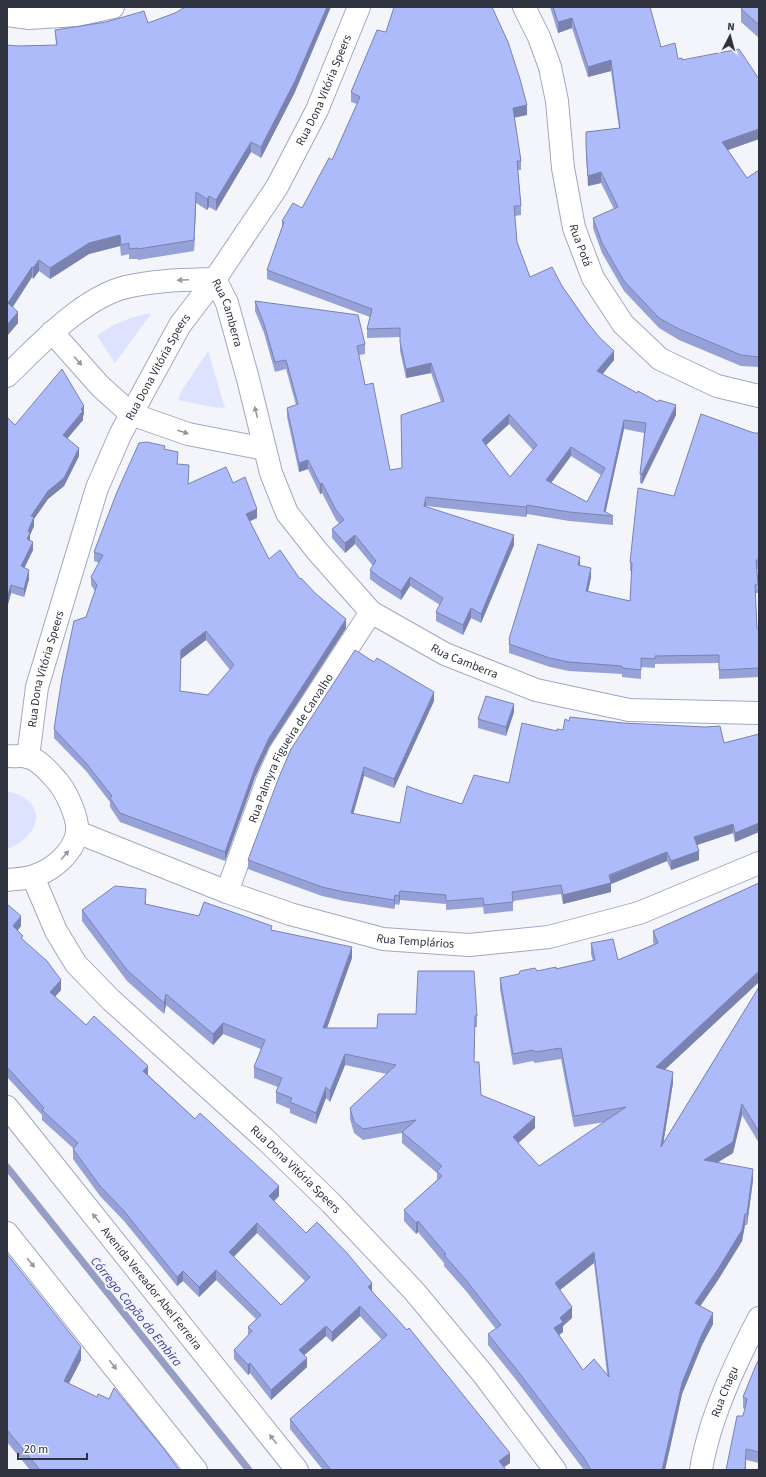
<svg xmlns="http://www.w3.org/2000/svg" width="766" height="1477" font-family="'Source Sans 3',sans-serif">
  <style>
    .green { fill: #dde3ff }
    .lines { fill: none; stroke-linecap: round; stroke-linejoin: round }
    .stream { stroke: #969ec4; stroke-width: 7 }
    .minor-casing { stroke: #a0a7c6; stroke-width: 24 }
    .major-casing { stroke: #a0a7c6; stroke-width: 24 }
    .minor { stroke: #fff; stroke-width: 22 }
    .major { stroke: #fff; stroke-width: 22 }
    .wall { fill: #96a1d7; fill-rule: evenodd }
    .shaded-wall { fill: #7a83af }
    .building { fill: #aebbfa; stroke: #7a83af; fill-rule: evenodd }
    .oneway { fill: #97989f }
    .labels { text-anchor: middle; stroke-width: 4; stroke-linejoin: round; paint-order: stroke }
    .street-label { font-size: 12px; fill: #2f323f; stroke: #f3f5fb }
    .water-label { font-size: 13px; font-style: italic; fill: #393f98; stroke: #f3f5fb }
  </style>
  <rect width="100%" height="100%" fill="#f3f5fb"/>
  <path class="green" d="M144,314H151L115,363L97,336C111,325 126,319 144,314Z
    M208,351L225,408L212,407L178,400L182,390Z
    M7,791C49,800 42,836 7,849Z"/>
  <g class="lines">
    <path class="stream" d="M7,1167L249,1470"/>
    <g class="minor-casing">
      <g id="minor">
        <path id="s1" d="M524,7L539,37L550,67L557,101L563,168L574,228L593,278L623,324L660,359L717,386L759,396"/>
        <path d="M7,15L29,18L77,15L113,7"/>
        <path d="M52,332L100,386L131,414L188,434L265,449"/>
        <path id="s2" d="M7,376C39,345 82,298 126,287C155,280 186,280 215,279L227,303L248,379L271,473L287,513L317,551L371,612L445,654L536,690L629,710L759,713"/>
        <path d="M7,756C13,757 22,755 28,757C41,761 50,773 58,782C67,793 79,819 77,833C73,853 53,870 34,876C26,879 16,879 7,880"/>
        <path id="s3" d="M28,757L37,687L97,488L121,433L180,325L215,279L277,187L317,110L359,7"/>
        <path id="s4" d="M77,832L227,892L290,914L383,939L469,945L549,937L639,913L759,863"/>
        <path id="s5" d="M33,877L56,931L76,964L111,1000L266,1140L331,1203L414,1291L483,1374L555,1470"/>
        <path id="s6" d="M227,892L267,781L280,752L371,612"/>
        <path id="s7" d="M701,1470C703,1455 707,1442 711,1428C723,1390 740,1354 759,1318"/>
      </g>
    </g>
    <g class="major-casing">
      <g id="major">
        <path id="s8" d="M7,1107L297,1470"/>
        <path d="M7,1233L196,1470"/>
      </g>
    </g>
    <use href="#minor" class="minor"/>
    <use href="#major" class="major"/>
  </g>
  <path class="wall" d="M392,7H492L527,115L514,117L521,161V170H518L521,206V215L515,216L517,242L530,277L562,286L614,360L603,374L676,415L642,484L640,483V474L644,433L624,429L605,512L613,516V525L569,521L527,514L526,517L426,506V507L514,545L481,623L471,618L463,635L436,621V612L440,605L410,586L401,600L379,586L370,579V570L373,566L355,544L345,553L332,538V529L339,523L336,520L322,493L320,494L308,469L299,472L287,417V408L296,405L286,369L275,372L264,333L255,311V301L365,344V354L359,355L365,385L390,470L402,468L441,402L431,373L406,378L400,351V337L367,338V329L370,317L267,279V270L282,227V221L302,208L332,160L357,104L351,102V92L386,32L394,8ZM509,424L533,450L510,477L486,445ZM571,456L601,475L587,502L551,483Z
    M550,7H650L661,47L678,59L759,79V139L728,150L747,178L759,170V367L741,366L679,340L659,328L624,291L602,253L593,228V218L614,209L601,183L588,186L586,157V132L619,128L611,71L588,77L572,28L558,33Z
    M759,7V38L741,22V9Z
    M148,23L295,92L261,158L251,152L216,211L209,207L207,210L196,203L194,251L138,260V259H129V254L121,256L120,246L89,254L50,279L39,271L33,279L32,277L13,307L18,323L7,336L18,46L56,45L55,30Z
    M84,414L83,416V420L67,438L79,456L64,486L48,499L34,519V526L30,535V540L33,550L24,568L29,579L24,597L11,593L7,608L15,425Z
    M754,433H759V569H757L758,593H755L757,628H759V677L719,679V663L655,664V668L641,667V679L622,677V674L569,671L550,667L509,653V639L580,565L591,577L588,592L630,601L632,571H630V562L674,496Z
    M165,449L177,464L188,484L233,483L257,518L249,521L269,559L300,579L346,628L269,747L255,777L225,861L120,822L110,807V802L86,771L54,738V729L86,617L95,591L91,585V577L99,563L94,561V552ZM206,640L230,670L208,695L180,691L181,659Z
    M434,701L394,788L364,776L353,814L400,823L426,793L462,804L509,783L557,731L563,730L569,721L724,743L759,734V832L735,842L733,833L697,845L699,860L671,870L667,861L611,884V892L563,904L561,894L513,901V911L484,914L483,907L446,910V904L400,900L399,905L395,904L394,909L344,901L322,896L248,869V860Z
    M514,712L506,736L478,728V719Z
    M759,883V982L665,1069L673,1083L663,1143L759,987V1143L742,1115L733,1153L718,1162L753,1180L747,1225H745L742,1241L718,1280L700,1306L713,1324L702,1345L682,1394L665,1470H584L517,1381L488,1345V1334L496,1329L466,1291L444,1266V1263L418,1232L416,1234L404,1221V1210L437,1180V1173L402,1143V1133L363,1140L354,1133L350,1119V1108L387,1074L345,1065L330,1102L326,1098L316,1124L290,1113V1109L276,1103V1092L278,1087L254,1078V1067L261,1049L223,1034L213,1045L166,1005L164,1014L127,981L82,921V910L146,900V904L199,916L272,930L352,958L327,1028H377L477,1016V1027H475L474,1062L481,1095L535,1128L518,1143L539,1166L605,1122L574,1127L561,1059L535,1063L533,1061L513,1065L500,989V978L537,971L556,969L593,961L591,954V943L618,960L654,944L653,942V931ZM594,1263L602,1329L607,1375L583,1370L559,1335L563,1332V1326L572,1318L560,1290Z
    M7,904L21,926L18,930L23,940L61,990L55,997L86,1025L148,1075L279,1196L274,1201L306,1233L372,1291L510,1463L504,1467L506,1470H323L290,1429V1419L382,1340L360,1316L332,1342L326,1336L304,1355L307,1367L271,1400L250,1373L248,1375L234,1359V1350L248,1336V1327L256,1319L216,1280L199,1297L183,1281L177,1286L124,1221L100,1196L73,1159V1148L42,1120V1115L7,1077ZM257,1233L305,1281L281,1305L234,1257Z
    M7,1254L81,1360L69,1383L179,1470H30L7,1442Z
    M759,1359V1463L746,1460L745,1409L743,1408V1397Z"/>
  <path class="shaded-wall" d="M327,7H331L295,92L261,158V147Z
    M572,18V28L558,33V22Z
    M611,60V71L588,77V67Z
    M527,105V115L513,118V108Z
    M759,129V139L722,152V142Z
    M251,142V152L216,211V200Z
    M601,172V183L588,186V176Z
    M196,192V203L194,251V240Z
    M209,196V207L207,210V199Z
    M120,235V246L89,254L50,279V268L89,243Z
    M39,260V271L33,279V268Z
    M32,267V277L8,314V303Z
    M18,312V323L7,336V325Z
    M614,351V360L597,380V371Z
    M431,363V373L406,378V369Z
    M676,405V415L642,484V474Z
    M84,406V414L83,416V420L63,444V435Z
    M509,414V424L482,449V440Z
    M624,420V429L605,515L604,511Z
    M571,447V456L546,490V480Z
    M79,448V456L64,486L48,499L34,519V526L30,535V541L27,539L28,531L31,516L48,491Z
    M308,460V469L299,472V463Z
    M322,483V493L320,494V484Z
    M426,497V506L424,516V506Z
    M527,505V514L526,517V507Z
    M257,509V518L246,523V514Z
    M355,535V544L345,553V543Z
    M514,535V545L481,623V614Z
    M33,542V550L21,575V566Z
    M580,557V566L578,565Z
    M591,568V577L586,600V591Z
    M29,570V579L24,597V589Z
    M410,577V586L401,600V591Z
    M11,585V593L7,608V599Z
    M471,608V618L463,635V625Z
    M346,619V628L269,747L255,777L225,861V852L255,768L269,738Z
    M206,631V640L181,659V650Z
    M434,692V701L394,788V779Z
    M514,704V712L506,736V727Z
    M364,767V776L351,822V813Z
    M759,823V832L735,842V833Z
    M733,824V833L694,846V837Z
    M699,851V860L671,870V861Z
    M667,852V861L611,884V892L563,904V895Z
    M400,891V900L399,905V896Z
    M395,895V904L394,909V900Z
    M21,916V926L13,936V926Z
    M352,947V958L323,1039V1028Z
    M759,971V982L656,1078V1067Z
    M61,980V990L50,1002V992Z
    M166,994V1005L164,1014V1003Z
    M223,1023V1034L213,1045V1034Z
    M345,1054V1065L330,1102V1091Z
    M148,1066V1076L143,1071Z
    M673,1072V1083L661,1158V1147Z
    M326,1087V1098L316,1124V1113Z
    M742,1104V1115L733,1153L704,1171V1160Z
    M535,1117V1128L513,1148V1137Z
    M753,1169V1180L747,1225V1214Z
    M279,1186V1196L269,1206V1196Z
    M745,1214V1225L742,1241L718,1280L695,1314V1303Z
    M418,1221V1232L416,1234V1223Z
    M257,1223V1233L229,1261V1252Z
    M594,1252V1263L555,1294V1283Z
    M216,1270V1280L199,1297V1287Z
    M183,1271V1281L177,1286V1277Z
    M372,1283V1293L368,1287Z
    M360,1306V1316L332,1342V1332Z
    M572,1307V1318L563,1326V1332L554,1339V1328L560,1318Z
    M713,1313V1324L702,1345L682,1394L665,1470H662L682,1383L702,1334Z
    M326,1326V1336L299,1360V1350Z
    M81,1347V1360L64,1393V1381Z
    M307,1358V1367L271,1400V1390Z
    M250,1363V1373L248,1375V1365Z
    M746,1449V1470H745Z
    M510,1453V1463L500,1470L499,1461Z"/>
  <path class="building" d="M185,7H327L295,81L261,147L251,142L216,200L209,196L207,199L196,192L194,240L138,249V248L129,249V243L121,245L120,235L89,243L50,268L39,260L33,268L32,267L8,303L18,312L7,325V45L18,46L57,45L55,30L106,22L144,11L148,23L175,13Z
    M394,7H492L508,42L520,79L527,105L513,108L521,161H517L521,206H514L517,242L530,277L552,267L562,286L587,322L599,337L614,351L597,371L637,393L638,391L658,402L659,400L676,405L642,474H640L646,423L624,420L604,511L613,516L569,512L527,505L526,507L426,497L424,506L514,535L481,614L471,608L463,625L436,612L443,598L410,577L401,591L379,577L370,570L376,561L355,535L345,543L332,529L344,520L336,510L322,483L320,484L308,460L299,463L287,408L298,404L286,360L275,362L264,324L255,301L358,315L365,344L357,346L365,385L373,383L390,470L402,468L401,415L444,401L431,363L406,369L400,342V328L367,329L372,309L267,270L284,222L282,221L293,203L302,208L329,158L332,160L360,97L351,92L377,30L386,32ZM509,414L537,445L510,477L482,440ZM571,447L605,468L587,502L546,480Z
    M553,7H650L653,18L661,47L675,43L678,59L682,58V60L739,49L759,79V129L722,142L747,178L759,170V357L741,355L679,329L659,318L624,281L602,243L593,218L618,207L601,172L588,176L586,146V132L620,128L611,60L588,67L572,18L558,22Z
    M743,7H759V25L741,9Z
    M62,369L84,406L81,409L83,411L63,435L79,448L64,478L48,491L31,516L34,517L28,531L30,533L27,539L33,542L21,566L29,570L24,589L11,585L7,599V417L15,425Z
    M701,414L754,433H759V560H756L758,584L755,585L757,628H759V668L719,670V655L655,656V659L641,658V670L622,668V666L569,662L550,658L509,644L510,640L509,639L538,544L580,557L578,565L591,568L586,591L630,601L632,563L630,562L638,488L674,496Z
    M147,442L165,446L164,449L178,452L177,464L189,465L188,484L226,467L233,483L245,477L257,509L246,514L269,559L280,550L300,579L301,578L316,594L346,619L269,738L255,768L225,852L120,813L110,798L112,796L86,763L54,729L62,678L74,621L86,617L97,585L91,577L103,555L94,552L117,492L139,443ZM206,631L234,665L208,695L180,691L181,650Z
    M355,650L374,662L377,658L434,692L394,779L364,767L351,813L400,823L407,786L426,793L462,804L474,775L509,783L522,723L557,731V729L563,730L565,719L569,721L570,717L623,723L705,727L720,726L724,743L759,734V823L735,833L733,824L694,837L699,851L671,861L667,852L609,875L611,883L563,895L561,885L512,892L513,902L484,905L483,898L446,901V895L400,891L399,896L395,895L394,900L344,892L322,887L248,860L279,777L291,749Z
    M486,696L514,704L506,727L478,719Z
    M759,883V971L656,1067L673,1072L661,1147L759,987V1132L742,1104L733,1142L704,1160L753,1169L747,1214H745L742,1230L718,1269L695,1303L713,1313L702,1334L682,1383L662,1470H591L584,1458L517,1370L488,1334L501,1325L466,1280L444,1255L446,1254L418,1221L416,1223L404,1210L442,1176L437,1171L442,1166L402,1132L416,1120L363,1129L354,1122L350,1108L396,1065L345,1054L330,1091L326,1087L316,1113L290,1102L292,1098L276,1092L282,1078L254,1067L265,1040L223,1023L213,1034L166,994L164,1003L127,970L82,910L115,886L146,889L145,904L199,916L204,902L272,926L271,930L352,947L323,1028H377L378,1014H416L418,971H474L477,1016H475L474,1062H479L481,1095L535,1117L513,1137L539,1166L626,1107L574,1116L561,1048L535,1052L533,1050L513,1054L500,978L519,974L520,971L535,968L537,971L556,967V969L595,960L591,943L613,939L618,960L658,943L653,931ZM594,1252L602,1318L609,1377L594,1359L583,1370L554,1328L563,1322L560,1318L572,1307L555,1283Z
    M7,904L21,916L13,926L23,936L21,938L47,961L61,980L50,992L86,1025L94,1016L148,1066L143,1071L195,1119L200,1113L279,1186L269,1196L306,1233L317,1222L347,1253L372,1283L368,1287L407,1330L409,1328L510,1453L499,1461L506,1470H331L290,1419L387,1335L360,1306L332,1332L326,1326L299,1350L307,1358L271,1390L250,1363L248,1365L234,1350L252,1331L248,1327L261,1315L216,1270L199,1287L183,1271L177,1277L124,1211L100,1186L73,1149L78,1143L42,1110L44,1108L7,1067ZM257,1223L310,1277L281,1305L229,1252Z
    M7,1254L81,1347L64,1381L97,1397L98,1394L109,1399L114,1388L164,1449L179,1470H40L7,1430Z
    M759,1359V1452L746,1449L745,1470H726L737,1416H743L747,1399L743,1397L756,1365Z"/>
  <defs><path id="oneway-solid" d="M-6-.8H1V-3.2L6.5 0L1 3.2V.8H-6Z"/></defs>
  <g class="oneway">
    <use href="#oneway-solid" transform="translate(183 280) rotate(177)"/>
    <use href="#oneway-solid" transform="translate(78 361) rotate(48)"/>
    <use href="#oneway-solid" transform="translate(256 412) rotate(-104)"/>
    <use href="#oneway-solid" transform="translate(183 432) rotate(18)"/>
    <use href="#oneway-solid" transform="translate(65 855) rotate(-49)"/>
    <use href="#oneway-solid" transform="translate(96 1218) rotate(-129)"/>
    <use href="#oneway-solid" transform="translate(31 1263) rotate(51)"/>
    <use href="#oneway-solid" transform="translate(113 1365) rotate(52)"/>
    <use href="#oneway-solid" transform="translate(273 1439) rotate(-128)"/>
  </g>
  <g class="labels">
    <g class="street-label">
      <text dy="4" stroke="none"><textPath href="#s3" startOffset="738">Rua Dona Vitória Speers</textPath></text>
      <text dy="4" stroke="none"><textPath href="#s1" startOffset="247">Rua Potá</textPath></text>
      <text dy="4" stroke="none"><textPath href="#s2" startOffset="276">Rua Camberra</textPath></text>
      <text dy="4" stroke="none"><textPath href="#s3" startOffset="414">Rua Dona Vitória Speers</textPath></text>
      <text dy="4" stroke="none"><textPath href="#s2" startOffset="721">Rua Camberra</textPath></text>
      <text dy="4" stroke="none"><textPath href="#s3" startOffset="90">Rua Dona Vitória Speers</textPath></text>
      <text dy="4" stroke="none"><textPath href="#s6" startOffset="158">Rua Palmyra Figueira de Carvalho</textPath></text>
      <text dy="4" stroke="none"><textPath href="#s4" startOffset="357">Rua Templários</textPath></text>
      <text dy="4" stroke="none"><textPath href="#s5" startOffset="398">Rua Dona Vitória Speers</textPath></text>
      <text dy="4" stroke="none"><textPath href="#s8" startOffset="232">Avenida Vereador Abel Ferreira</textPath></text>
      <text dy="4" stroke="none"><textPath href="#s7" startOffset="82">Rua Chagu</textPath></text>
    </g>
    <g class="water-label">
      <text transform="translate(137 1311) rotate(51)" y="5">Córrego Capão do Embira</text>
    </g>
  </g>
  <rect width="766" height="1477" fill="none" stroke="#2f323f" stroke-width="16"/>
  <g transform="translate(730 36) rotate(6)" stroke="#f3f5fb" stroke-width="3" paint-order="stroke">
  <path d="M0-3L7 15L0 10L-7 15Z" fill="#2f323f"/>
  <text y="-6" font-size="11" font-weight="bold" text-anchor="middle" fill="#2f323f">N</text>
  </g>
  <path d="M18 1453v6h69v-6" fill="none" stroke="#2f323f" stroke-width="2"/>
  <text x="24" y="1453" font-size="12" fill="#2f323f" stroke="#f3f5fb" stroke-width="3" paint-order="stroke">20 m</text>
</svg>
